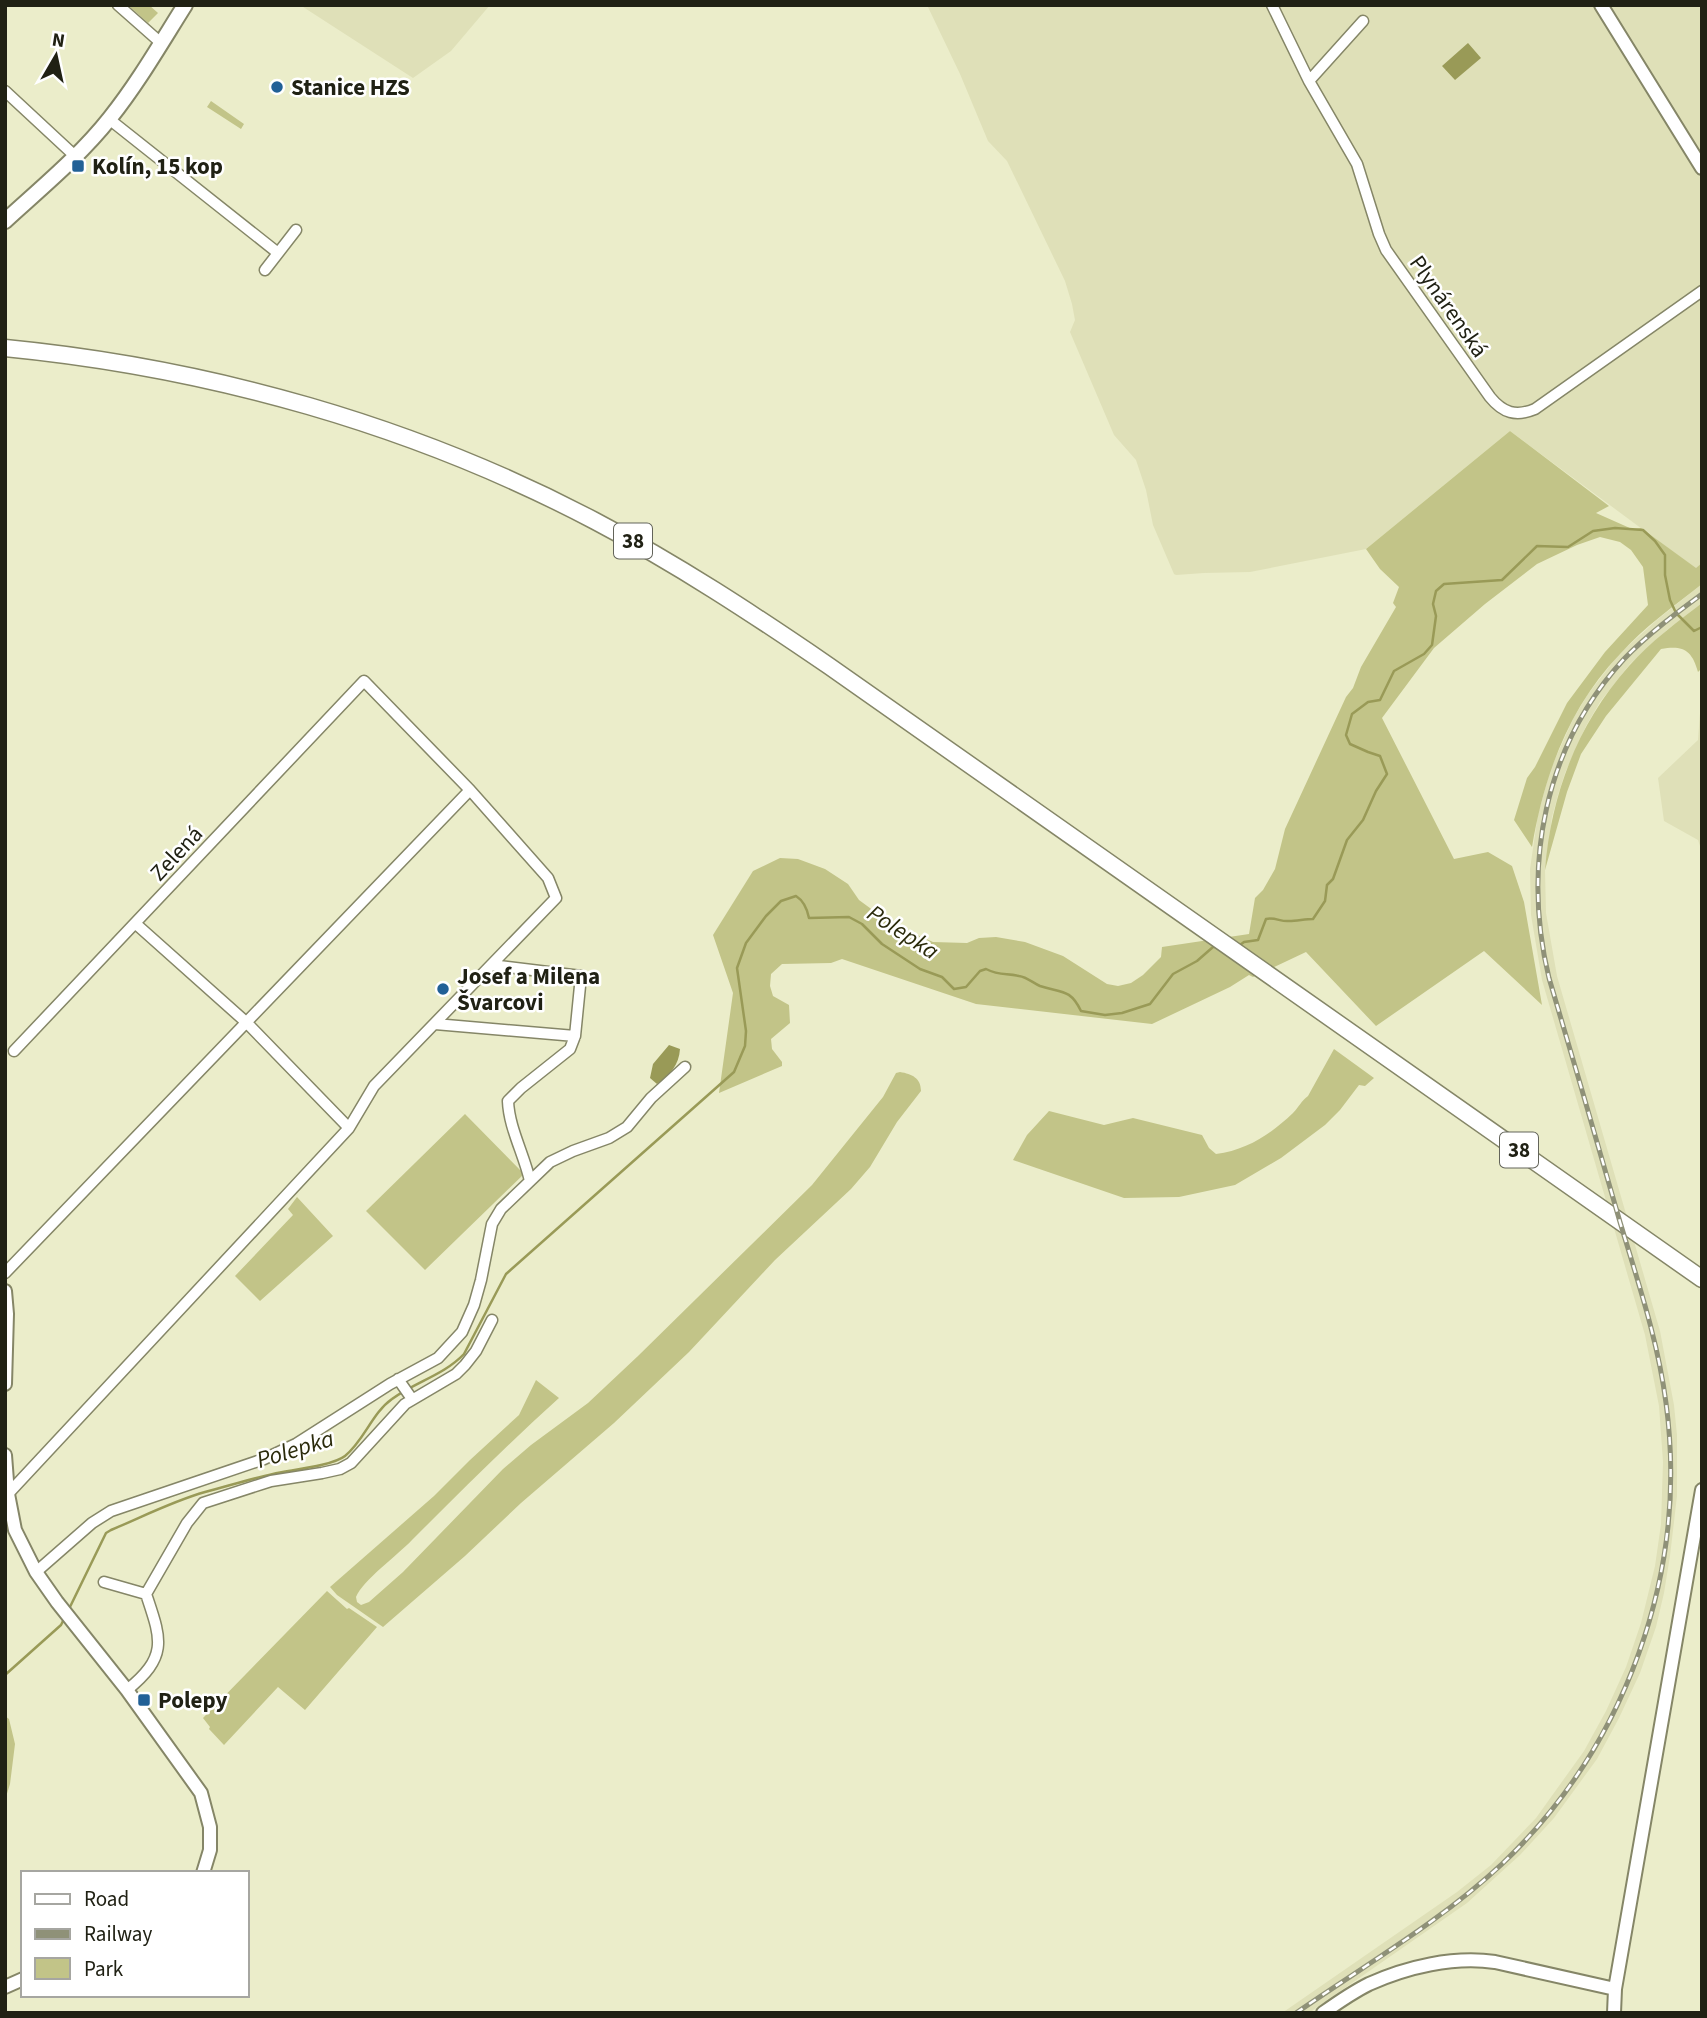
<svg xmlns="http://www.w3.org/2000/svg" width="1707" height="2018" font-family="'Source Sans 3',sans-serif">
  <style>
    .built { fill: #dfe0b8 }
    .green { fill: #c2c488 }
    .water { fill: #999a57 }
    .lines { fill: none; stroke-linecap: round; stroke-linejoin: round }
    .stream { stroke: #999a57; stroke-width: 2.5 }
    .minor-casing { stroke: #858667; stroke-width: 13 }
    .tertiary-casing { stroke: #858667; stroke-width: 16 }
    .secondary-casing { stroke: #858667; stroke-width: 18 }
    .primary-casing { stroke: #858667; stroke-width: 19 }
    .minor { stroke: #fff; stroke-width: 10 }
    .tertiary { stroke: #fff; stroke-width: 12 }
    .secondary { stroke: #fff; stroke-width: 14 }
    .primary { stroke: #fff; stroke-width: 16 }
    .rail-casing { stroke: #8f9178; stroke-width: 5 }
    .rail { stroke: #fff; stroke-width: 2.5; stroke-dasharray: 8; stroke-linecap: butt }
    .poi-dot { fill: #216096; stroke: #fff; stroke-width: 2.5 }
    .labels { text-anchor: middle; stroke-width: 5; stroke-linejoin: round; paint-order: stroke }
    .shield { fill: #fff; stroke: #63645a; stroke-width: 2 }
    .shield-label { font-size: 21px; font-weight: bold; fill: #202114 }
    .poi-label { font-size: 23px; font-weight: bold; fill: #202114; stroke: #fff; text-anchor: start }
    .street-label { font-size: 23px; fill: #202114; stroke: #fff }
    .water-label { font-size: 24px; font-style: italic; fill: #2b2b0c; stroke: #fff }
  </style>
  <rect width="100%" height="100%" fill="#ebedca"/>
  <path class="built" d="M300,5H490L451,51L413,78Z
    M927,5H1702V563L1696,569L1510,431L1366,549L1250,572L1204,573L1176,575L1174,574L1153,525L1146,490L1136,460L1114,435L1070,332L1075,320L1072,304L1065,281L1007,161L988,141L960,74Z
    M1702,584V603L1667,630L1630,664L1600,702L1586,726L1565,773L1558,795L1552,817L1545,870L1546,913L1557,976L1660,1331L1674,1405L1677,1435V1496L1670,1556L1664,1593L1656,1627L1640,1673L1619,1718L1597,1759L1554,1818L1520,1855L1467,1903L1309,2013H1282L1457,1892L1491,1865L1536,1818L1584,1751L1606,1711L1626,1667L1641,1623L1655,1566L1661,1524L1663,1462L1659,1406L1645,1335L1542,980L1531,915L1530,869L1538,814L1551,768L1573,719L1588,694L1619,654L1658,619Z
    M1702,686V852L1698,840L1664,821L1658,778L1698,740Z"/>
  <path class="green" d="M128,5H149L158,13L148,23Z
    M211,101L244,124L241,129L207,107Z
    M1510,431L1609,506L1596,513L1632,529L1641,528L1696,568L1702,563V584C1674,606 1644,627 1620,654C1569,707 1544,775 1532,847L1514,820L1527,778L1535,767L1567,703L1605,652L1648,605L1643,567L1631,550L1620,542L1600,537L1577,545L1537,564L1485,604L1434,648L1382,718L1454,859L1488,852L1512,866L1524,902L1542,1005L1484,951L1376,1026L1306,952L1253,977L1249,975L1230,987L1152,1024L976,1004L842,959L831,963L782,964L771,974L770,986L773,996L789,1005L790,1023L771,1039L772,1049L782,1062V1066L719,1093L733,993L713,935L753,871L780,858L798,859L825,869L848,884L859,900L874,911L902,928L933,942L967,943L979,938L996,937L1025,942L1063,956L1107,984L1118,986L1131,983L1143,975L1161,957L1162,947L1249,934L1255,898L1263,890L1275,869L1285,829L1346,697L1353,688L1361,667L1396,607L1393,603L1399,587L1380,569L1366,549Z
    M1702,603V668L1698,672C1692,650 1683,645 1661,649L1606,716L1581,754L1567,792L1545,870C1551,794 1578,723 1629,666C1650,642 1677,622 1702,603Z
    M1334,1049L1374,1078L1365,1086L1359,1085L1340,1110L1325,1125L1281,1158L1235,1185L1179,1197L1124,1198L1013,1160L1027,1135L1049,1111L1104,1125L1133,1118L1202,1135L1209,1148L1216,1154C1247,1150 1271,1134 1293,1113C1299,1107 1301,1101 1308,1096Z
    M900,1072C912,1074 921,1078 921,1091L897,1122L870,1167L851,1189L775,1260L689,1352L614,1423L521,1503L465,1556L383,1627L337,1595L330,1587L434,1496L470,1460L519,1415L536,1380L559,1398C508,1444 460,1492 412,1540C398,1555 363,1580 356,1597L357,1602L361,1605L369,1602L403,1572L503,1469L531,1445L588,1403L638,1356L812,1185L883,1097L896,1073Z
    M465,1114L524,1174L425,1270L366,1211Z
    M297,1197L333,1236L260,1301L235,1276L293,1215L288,1209Z
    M327,1591L347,1609L349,1608L377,1627L305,1710L278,1687L224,1745L209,1729L210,1727L203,1718Z
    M5,1716L9,1719L15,1744L10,1784L5,1800Z"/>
  <path class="water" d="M1468,43L1481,58L1455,80L1442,66Z
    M669,1045L680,1049C679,1065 670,1075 657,1084L650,1078L653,1064Z"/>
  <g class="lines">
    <path class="stream" d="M1240,945L1244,942L1258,940L1266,919C1275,917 1281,922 1289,921C1297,921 1305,919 1313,919L1325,901L1327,885L1333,879L1347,840L1363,820L1376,791L1387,774L1380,756L1368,752L1350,744L1346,735L1352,714L1368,702L1380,700L1394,671L1424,654L1432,645L1436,616L1433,604L1436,591L1444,584L1502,580L1537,546L1568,547L1593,531L1615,528L1643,530L1655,541L1665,555V575L1670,600L1676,613L1694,631L1702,627
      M68,1611L106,1533L111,1530C142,1517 173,1501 205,1492C228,1486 250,1479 273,1474C290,1470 332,1466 345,1456C364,1441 372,1413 392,1399C415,1382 444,1375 464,1354L506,1274L734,1072L745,1046L746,1031L737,968L746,943L766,916L781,901L796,896C804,901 807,908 809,918L849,917L862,924L882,944L920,969L942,977L954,989L966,987L980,971L986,969C1000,976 1006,973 1019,976C1027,977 1033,983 1040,986C1061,993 1070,988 1081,1011L1105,1015L1122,1013L1150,1004L1173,974L1197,961L1213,947H1218
      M5,1675L61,1625L65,1617"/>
    <g class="minor-casing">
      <path id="minor" d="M118,5L161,43
        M1272,5L1309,81L1357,164L1379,234L1386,250L1490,397C1503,413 1516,417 1535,409L1702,291
        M1309,81L1363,21
        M5,91L75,156
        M109,119L278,253
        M265,270L296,230
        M136,924L247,1023L349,1128
        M491,965L581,976L575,1036
        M435,1024L575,1036L570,1049L521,1088L508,1101C509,1128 524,1154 530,1181
        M5,1273L470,790
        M398,1379L412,1399
        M6,1496L349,1128L374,1086L556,898L548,878L470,790L364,681L14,1051
        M36,1572L92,1523L111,1511L264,1459L296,1444L390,1384L438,1358L462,1332L474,1305L481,1280L492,1224L501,1209L550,1162L573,1151L609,1138L627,1127L651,1098L685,1067
        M104,1582L146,1594
        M127,1690C169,1656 161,1639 146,1594L187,1523L203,1503L271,1481L322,1473L340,1469L351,1463L405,1404L456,1374L465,1365L476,1351L492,1320"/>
    </g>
    <g class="tertiary-casing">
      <path id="tertiary" d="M1601,5L1702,168
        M5,1291L7,1314L5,1384
        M5,1455L8,1494L15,1530L36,1572L57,1602L127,1690L201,1793L210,1827V1850L203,1873
        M5,1987L23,1979
        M1323,2013C1337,2003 1353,1992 1369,1984C1407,1967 1453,1956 1495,1962L1615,1989
        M1614,2013L1615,1989L1702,1490"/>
    </g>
    <g class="secondary-casing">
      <path id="secondary" d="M5,221C41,188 80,156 110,118C138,83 161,43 185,5"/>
    </g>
    <g class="primary-casing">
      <path id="primary" d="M5,348C210,368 413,425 595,521C677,564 753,614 829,666L1702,1279"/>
    </g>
    <use href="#minor" class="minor"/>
    <use href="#tertiary" class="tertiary"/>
    <use href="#secondary" class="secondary"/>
    <use href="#primary" class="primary"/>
    <g class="rail-casing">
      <path id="rail" d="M1296,2013C1365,1965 1440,1922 1502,1864C1625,1747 1689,1573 1666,1403C1658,1341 1638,1282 1620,1222C1597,1141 1573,1059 1549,978C1522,866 1544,746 1624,659C1647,635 1675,614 1702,594"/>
    </g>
    <use href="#rail" class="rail"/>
  </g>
  <g class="poi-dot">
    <circle cx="277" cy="87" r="7"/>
    <rect x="71" y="159" width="14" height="14" rx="3.5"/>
    <circle cx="443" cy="989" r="7"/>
    <rect x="137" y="1693" width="14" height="14" rx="3.5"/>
  </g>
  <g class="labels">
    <g class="shield">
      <rect x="614" y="523.5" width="38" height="35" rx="5"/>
      <rect x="1500" y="1132.5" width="38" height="35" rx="5"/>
    </g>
    <g class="shield-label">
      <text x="633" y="548">38</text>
      <text x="1519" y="1157">38</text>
    </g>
    <g class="poi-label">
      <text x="291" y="95">Stanice HZS</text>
      <text x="92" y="174">Kolín, 15 kop</text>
      <text x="457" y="984">Josef a Milena<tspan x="457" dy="26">Švarcovi</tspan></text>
      <text x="158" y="1708">Polepy</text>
    </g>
    <g class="street-label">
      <text transform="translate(1449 306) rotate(55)" y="8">Plynárenská</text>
      <text transform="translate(176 853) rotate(-47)" y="8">Zelená</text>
    </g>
    <g class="water-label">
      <text transform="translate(903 932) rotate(33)" y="8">Polepka</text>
      <text transform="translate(295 1449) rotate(-17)" y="8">Polepka</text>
    </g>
  </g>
  <rect width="1707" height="2018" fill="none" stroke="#202114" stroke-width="14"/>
  <rect x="21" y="1871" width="228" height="126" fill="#ffffff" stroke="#a6a6a1" stroke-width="2"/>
  <rect x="35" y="1894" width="35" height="10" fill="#ffffff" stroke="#a6a6a1" stroke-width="2"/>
  <text x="84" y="1906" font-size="21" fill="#202114">Road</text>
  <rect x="35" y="1929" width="35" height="10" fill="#8f9178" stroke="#a6a6a1" stroke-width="2"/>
  <text x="84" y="1941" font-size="21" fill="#202114">Railway</text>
  <rect x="35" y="1958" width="35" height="21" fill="#c2c488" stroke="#a6a6a1" stroke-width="2"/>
  <text x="84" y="1976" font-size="21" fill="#202114">Park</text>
  <g transform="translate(56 56) rotate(9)" stroke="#ffffff" stroke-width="5" paint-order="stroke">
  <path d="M0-5L12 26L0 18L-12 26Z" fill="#202114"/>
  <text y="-10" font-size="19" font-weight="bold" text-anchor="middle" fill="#202114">N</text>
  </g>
</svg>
